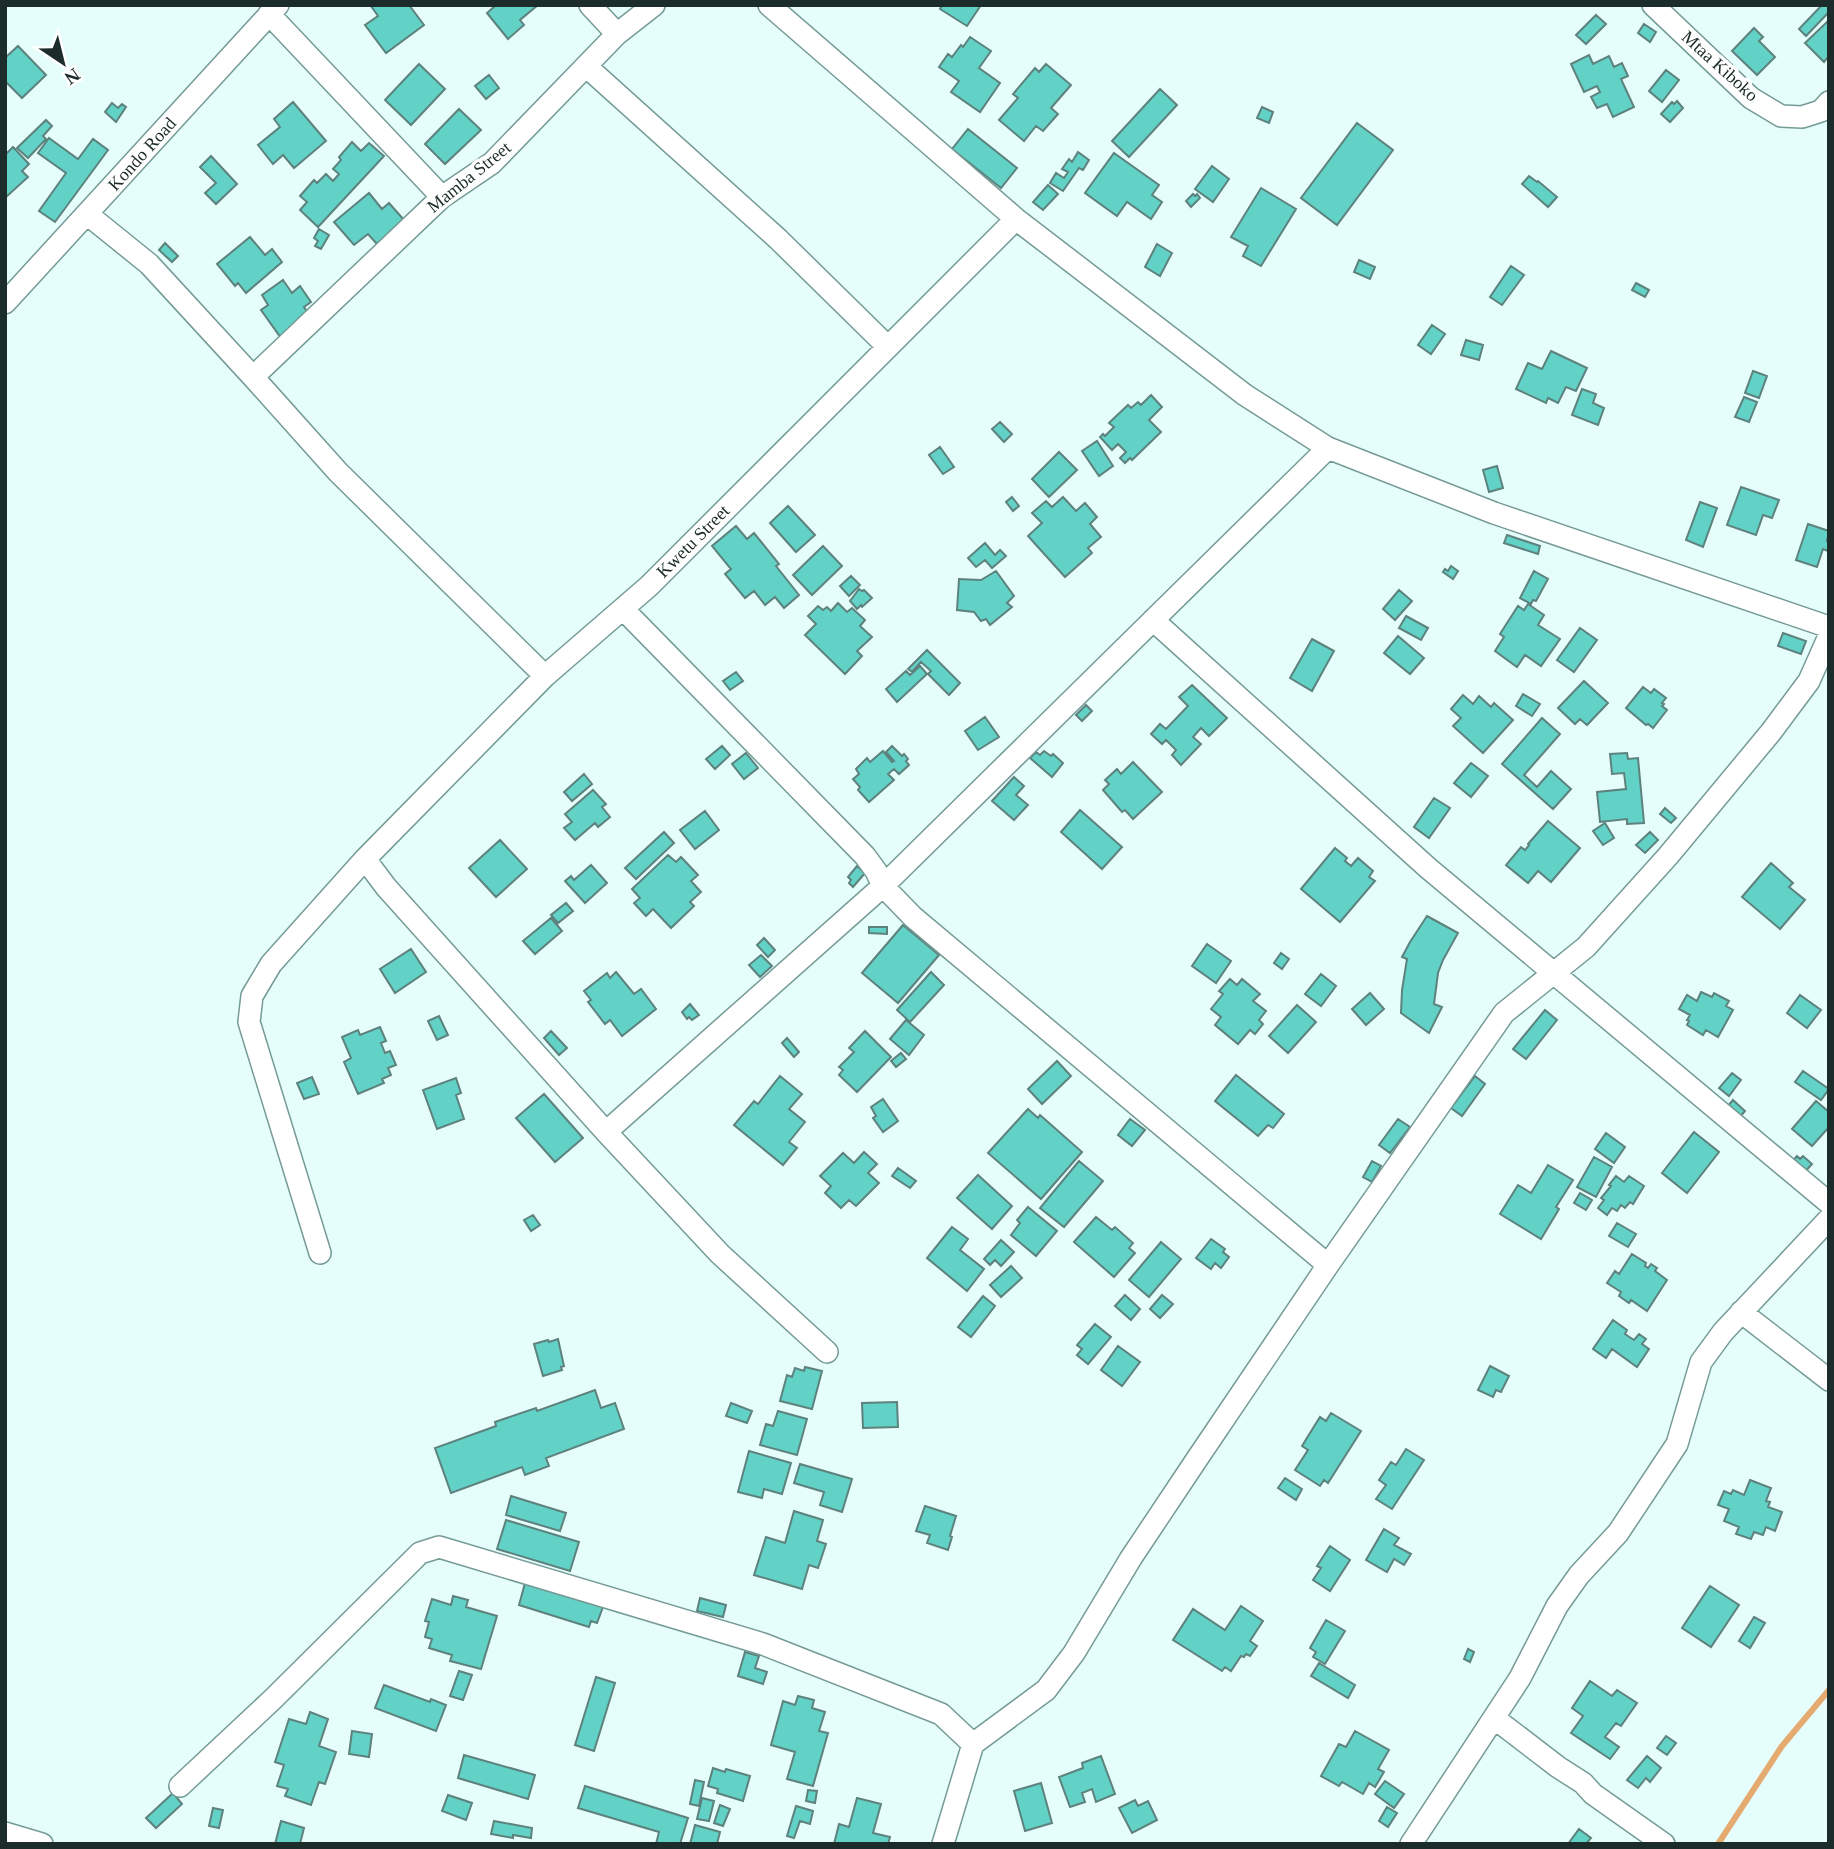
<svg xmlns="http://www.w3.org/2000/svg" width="1834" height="1849" font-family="'Times New Roman',serif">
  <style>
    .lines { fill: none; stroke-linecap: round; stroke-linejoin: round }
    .stream { stroke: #e5aa6f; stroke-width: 6 }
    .building { fill: #62d1c6; stroke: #5d827e; stroke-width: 2 }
    .minor-casing { stroke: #759b97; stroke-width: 24 }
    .minor { stroke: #fff; stroke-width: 21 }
    .labels { text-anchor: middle; stroke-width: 7; stroke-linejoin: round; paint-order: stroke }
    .street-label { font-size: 18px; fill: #1c2c2a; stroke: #fff }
  </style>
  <rect width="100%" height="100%" fill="#e6fefb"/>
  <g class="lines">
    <path class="stream" d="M1718,1844L1782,1746L1829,1690"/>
  </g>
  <path class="building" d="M372,5H409L424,25L386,53L365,25L378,16L371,6Z
    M496,5H538L520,20L524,25L508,39L487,13Z
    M942,5H981L967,26L940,9Z
    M1822,5H1829V12L1806,36L1799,29Z
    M1596,15L1606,24L1586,44L1576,35Z
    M1829,20V56L1824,62L1805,43Z
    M1644,24L1656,32L1650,42L1638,33Z
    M1754,28L1763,37L1759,41L1775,57L1757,75L1732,51Z
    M970,37L991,51L979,68L1000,83L980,112L951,92L959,81L939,67L948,54L952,57L961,45L963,47Z
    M18,46L46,75L22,98L5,81V58Z
    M1589,55L1593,64L1609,56L1614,67L1622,63L1628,76L1621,79L1634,107L1613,117L1607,104L1597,108L1591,97L1600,92L1597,86L1584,92L1571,64Z
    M419,64L445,89L411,125L385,100Z
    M1046,64L1071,85L1051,108L1058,114L1043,131L1036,126L1024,141L999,120L1018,98L1013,94L1035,68L1039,72Z
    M1666,70L1679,80L1662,102L1649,91Z
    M489,75L499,88L486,99L475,86Z
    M1160,89L1177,105L1129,157L1112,141Z
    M1677,101L1683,108L1670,122L1661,114L1672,102L1674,104Z
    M293,102L326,141L294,168L283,155L273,164L258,145L280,127L274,119Z
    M112,103L118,108L122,104L126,107L116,122L105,112Z
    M1262,107L1273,112L1269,123L1257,118Z
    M459,109L481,130L445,164L425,144Z
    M46,120L52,126L43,136L46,139L28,158L17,148Z
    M1357,123L1393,150L1337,225L1301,198Z
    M968,129L1017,168L1001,188L952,149Z
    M49,138L78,159L93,139L108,150L55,222L39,211L66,173L38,153Z
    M352,142L361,151L369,143L384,156L318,227L300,210L307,202L300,196L314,180L317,183L326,174L333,181L339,174L333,169L341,160L339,157Z
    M13,147L29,164L22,171L28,177L5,198V155Z
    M1078,152L1089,160L1083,170L1079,168L1063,191L1050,183L1056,173L1064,178L1068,172L1062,169L1069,159L1072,162Z
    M1114,153L1159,185L1152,195L1162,202L1151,219L1127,202L1117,216L1085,193Z
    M211,156L237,184L216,204L205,193L216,183L200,167Z
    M1212,166L1229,179L1213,202L1195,189Z
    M1529,176L1537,182L1538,181L1557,197L1548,207L1522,184Z
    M1048,185L1058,194L1043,210L1033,202Z
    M1261,188L1296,209L1261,266L1243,256L1248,246L1231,237Z
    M369,193L382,209L389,203L404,220L377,244L368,234L354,245L334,222Z
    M1193,194L1195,196L1197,194L1200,198L1191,207L1186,201Z
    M319,229L329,235L321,249L315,246L318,241L314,238Z
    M250,237L265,255L272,249L282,262L246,293L238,283L235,286L217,264Z
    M165,243L178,256L172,262L159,250Z
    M1157,244L1172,253L1160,276L1145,267Z
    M1359,260L1375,267L1370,279L1354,272Z
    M1511,266L1524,275L1502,305L1490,297Z
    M283,280L292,293L300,286L311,302L304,307L311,317L281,338L261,310L268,305L262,295Z
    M1636,283L1649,290L1645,297L1632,290Z
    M1432,325L1445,334L1431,354L1418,345Z
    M1466,340L1483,345L1479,360L1461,355Z
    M1551,351L1587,368L1576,391L1566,387L1558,403L1548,398L1546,403L1516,389L1528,363L1542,369Z
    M1753,371L1767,376L1759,398L1745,393Z
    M1582,389L1596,394L1593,403L1604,408L1598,425L1572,415Z
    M1151,395L1162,407L1149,420L1161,432L1132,460L1130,458L1125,463L1120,458L1126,452L1118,444L1112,450L1100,437L1103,434L1105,436L1114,427L1109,423L1128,405L1131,408L1138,402L1141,405Z
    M1744,397L1757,402L1749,422L1735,417Z
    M1000,422L1012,434L1004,442L992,429Z
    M1097,441L1113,466L1099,476L1082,451Z
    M940,447L954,467L943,474L929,455Z
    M1059,452L1077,470L1049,497L1032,479Z
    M1497,466L1503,488L1489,492L1483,470Z
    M1741,487L1779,500L1772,518L1763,515L1756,535L1727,525Z
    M1012,497L1019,506L1013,511L1006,502Z
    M1063,497L1076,511L1085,503L1097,517L1090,524L1101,537L1088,548L1092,553L1065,577L1028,536L1042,523L1032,513L1046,501L1052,507Z
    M1700,502L1717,508L1703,547L1686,540Z
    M788,506L815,535L796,552L770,523Z
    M1808,524L1829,531L1827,541L1829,542L1828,551L1823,549L1817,567L1796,560Z
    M736,526L747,539L754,533L779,564L776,566L799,595L784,608L775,597L765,605L754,591L745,598L725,574L731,569L712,546Z
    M1507,535L1540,546L1538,554L1504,543Z
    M985,543L995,555L1000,550L1006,556L992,568L985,560L976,567L968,558Z
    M823,546L842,566L812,595L793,575Z
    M1451,566L1458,571L1453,579L1443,572L1445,569L1448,571Z
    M996,571L1014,596L1007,603L1012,607L990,625L986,619L981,621L974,612L957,610L959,579L981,580Z
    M1534,571L1548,579L1536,601L1533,600L1531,604L1520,598Z
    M851,576L860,585L849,596L840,586Z
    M859,589L862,591L864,590L872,598L862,607L861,605L857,609L850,601Z
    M1399,590L1412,601L1395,620L1383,609Z
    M838,603L847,612L852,608L865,620L860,626L872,637L857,651L862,656L845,674L805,635L816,624L808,616L818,606L823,610L827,607L831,611Z
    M1528,604L1544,615L1538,625L1560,639L1541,666L1525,655L1517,667L1495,651L1504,637L1500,634L1518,606L1524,610Z
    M1406,616L1428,628L1421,640L1399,628Z
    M1580,628L1597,640L1574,672L1557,660Z
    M1783,633L1806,641L1801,654L1778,646Z
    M1398,636L1424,658L1410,674L1384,653Z
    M1312,639L1334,651L1312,691L1290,678Z
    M927,650L960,683L949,695L928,674L931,671L921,662L912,672L908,669Z
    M920,666L927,674L897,702L886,689L906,671L910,675Z
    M736,672L743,681L730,690L723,681Z
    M1584,681L1608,703L1587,725L1580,719L1575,724L1558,708Z
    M1192,685L1227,718L1209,736L1201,728L1193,737L1201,744L1181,765L1172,755L1176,750L1166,740L1162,744L1151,734L1160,724L1166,729L1188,706L1179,697Z
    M1643,687L1651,693L1654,689L1666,698L1662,703L1664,704L1662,706L1667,710L1653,728L1648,724L1646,725L1626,708Z
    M1523,694L1540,704L1532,716L1516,706Z
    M1463,695L1473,704L1479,696L1491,707L1494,703L1513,720L1483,753L1453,726L1461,718L1451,709Z
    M1086,705L1092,711L1082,721L1076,715Z
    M985,717L999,737L978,750L965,731Z
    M1542,718L1560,734L1524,775L1537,787L1551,771L1571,789L1553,809L1502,764Z
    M722,746L730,755L715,769L706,759Z
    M892,746L902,756L904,754L908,759L906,761L909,765L899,774L894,769L888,774L894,780L869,802L858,790L860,787L853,779L859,774L856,769L867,758L870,762L883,751L892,762L894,761L886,752Z
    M1044,751L1051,756L1053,754L1063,763L1052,777L1030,758L1036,752L1040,755Z
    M746,753L758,768L744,779L732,764Z
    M1627,753L1628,759L1638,758L1644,823L1627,824V819L1600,822L1597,792L1626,789L1624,773L1612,774L1610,754Z
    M1133,762L1162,792L1133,819L1125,810L1122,812L1103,790L1109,784L1105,780L1117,769L1121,774Z
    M1471,763L1488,776L1471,797L1454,783Z
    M584,774L592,784L572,801L564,792Z
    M1014,777L1024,786L1016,795L1028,805L1014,820L992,801Z
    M593,790L606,804L602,807L610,817L598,827L595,823L575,840L564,828L572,822L565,814Z
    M1434,798L1450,808L1429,838L1414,827Z
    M1665,808L1676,818L1671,823L1660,814Z
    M1080,810L1122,847L1102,869L1061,832Z
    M705,811L719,830L695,849L680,830Z
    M1548,821L1580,848L1551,882L1538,871L1528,883L1506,865L1521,847L1525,850L1529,845L1528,844Z
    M1605,823L1614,838L1603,845L1593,831Z
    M664,832L674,843L636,879L625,868Z
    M1650,832L1658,840L1645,853L1636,845Z
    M500,840L527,869L496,897L469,868Z
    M1335,848L1347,858L1345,861L1351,866L1358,858L1373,871L1369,877L1375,881L1340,922L1301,889Z
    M668,855L676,862L681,857L698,875L691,881L701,892L690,902L694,906L671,928L653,909L646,916L634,903L640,898L632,889Z
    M1771,863L1793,883L1789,887L1805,900L1780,929L1742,897Z
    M591,865L607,883L585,903L565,881L571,876L574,880Z
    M857,866L865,873L853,887L849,883L851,880L848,877Z
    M566,903L573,911L558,923L551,915Z
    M1427,916L1458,933L1443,960L1438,973L1434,1004L1442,1007L1429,1033L1401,1013L1402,990L1407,959L1402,957L1410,942Z
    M551,918L562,931L535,954L523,941Z
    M903,925L939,955L898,1003L862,973Z
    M869,927H887V934L869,933Z
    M764,938L775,950L768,957L757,945Z
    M1207,944L1231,961L1216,983L1192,966Z
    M411,949L426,972L395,993L380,969Z
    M1281,953L1289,959L1282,969L1274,963Z
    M761,955L772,966L760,977L749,965Z
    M616,972L634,994L641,989L656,1009L622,1036L610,1020L605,1024L588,1002L591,1000L584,991L607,973L610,978Z
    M931,972L944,985L910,1022L897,1010Z
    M1321,974L1336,986L1321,1006L1305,994Z
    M1230,979L1237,985L1242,979L1260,994L1253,1001L1266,1011L1259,1020L1263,1024L1255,1034L1250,1030L1238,1044L1215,1025L1221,1017L1211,1009L1223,994L1219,991Z
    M1701,992L1712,997L1714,993L1729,1001L1726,1006L1733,1010L1718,1037L1706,1030L1703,1035L1687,1025L1689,1021L1687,1020L1690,1015L1679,1009L1687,995L1697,1001Z
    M1370,993L1384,1009L1366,1025L1352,1009Z
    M1800,995L1821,1010L1807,1028L1787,1013Z
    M690,1004L699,1015L692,1020L689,1017L687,1019L682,1012Z
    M1297,1005L1316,1022L1288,1053L1269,1036Z
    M1545,1010L1557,1020L1526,1059L1513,1049Z
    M439,1016L448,1035L437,1040L428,1021Z
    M906,1020L924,1035L909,1055L890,1039Z
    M380,1027L386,1041L381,1043L385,1053L390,1051L396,1065L388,1068L391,1075L382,1079L384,1083L358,1094L344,1062L351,1058L342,1037L358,1030L360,1035Z
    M551,1031L567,1048L559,1055L544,1038Z
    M865,1031L891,1057L857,1092L839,1075L843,1070L839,1067L854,1052L849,1048Z
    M787,1038L799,1052L794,1057L782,1043Z
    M901,1053L906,1059L896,1067L891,1061Z
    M1057,1061L1071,1076L1042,1104L1028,1089Z
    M1803,1071L1829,1089L1821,1100L1795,1082Z
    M1732,1073L1741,1080L1729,1096L1719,1088Z
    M1236,1075L1284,1114L1273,1128L1268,1125L1258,1136L1215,1101Z
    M780,1076L802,1094L789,1109L805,1122L789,1142L797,1148L783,1165L734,1125L754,1101L758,1104Z
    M1475,1076L1485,1084L1462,1116L1451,1108Z
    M312,1077L319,1094L304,1099L297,1083Z
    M456,1078L461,1093L456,1095L464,1119L437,1129L423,1090Z
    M544,1094L583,1138L555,1162L516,1118Z
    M883,1099L898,1121L883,1132L873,1118L876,1116L871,1107Z
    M1733,1100L1745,1111L1739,1118L1726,1108Z
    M1816,1101L1829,1112V1127L1812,1146L1792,1129Z
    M1028,1109L1038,1118L1040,1115L1082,1152L1041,1199L988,1153Z
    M1130,1119L1145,1130L1132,1146L1118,1135Z
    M1398,1119L1410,1127L1390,1153L1379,1145Z
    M1694,1132L1719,1152L1687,1193L1662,1173Z
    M1606,1133L1625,1147L1614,1163L1595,1149Z
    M864,1152L877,1164L868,1173L879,1183L856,1206L849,1200L841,1208L825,1193L831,1186L820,1176L843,1153L854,1163Z
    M1797,1156L1800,1159L1803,1156L1812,1164L1803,1174L1791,1163Z
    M1594,1157L1612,1167L1596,1197L1577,1187Z
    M1079,1161L1103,1181L1064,1227L1040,1208Z
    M1372,1161L1381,1166L1372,1182L1363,1177Z
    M1548,1165L1573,1180L1556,1207L1559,1209L1541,1239L1500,1214L1518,1185L1531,1193Z
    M898,1168L916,1181L910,1188L892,1176Z
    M978,1175L1012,1206L992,1229L957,1198Z
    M1616,1176L1624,1182L1629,1176L1644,1186L1633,1204L1630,1202L1625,1208L1621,1205L1617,1211L1612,1208L1607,1215L1598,1208L1604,1200L1601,1198L1611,1186L1609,1185Z
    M1580,1193L1592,1200L1586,1210L1574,1203Z
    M1028,1207L1057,1231L1036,1256L1011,1235L1020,1223L1017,1220Z
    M533,1215L540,1225L531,1231L524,1220Z
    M1096,1217L1112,1230L1115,1227L1133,1243L1129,1248L1135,1253L1114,1277L1074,1242Z
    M1617,1223L1636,1234L1628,1247L1609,1236Z
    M952,1227L968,1239L960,1250L984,1269L967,1291L927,1258Z
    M1211,1239L1225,1249L1223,1252L1229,1257L1221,1268L1215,1263L1211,1269L1196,1258Z
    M1001,1240L1014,1252L1001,1266L995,1260L990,1265L984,1259Z
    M1161,1242L1181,1259L1149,1297L1129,1280Z
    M1632,1254L1646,1263L1645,1266L1648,1268L1651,1264L1657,1268L1655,1271L1667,1280L1647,1311L1631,1300L1629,1303L1619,1296L1621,1292L1607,1283L1615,1271L1619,1274Z
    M1011,1266L1022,1278L1001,1297L990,1285Z
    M1125,1295L1140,1309L1131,1320L1115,1306Z
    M1162,1295L1173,1304L1160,1318L1150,1309Z
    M983,1296L995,1306L971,1337L958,1327Z
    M1613,1320L1627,1330L1625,1334L1634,1340L1639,1334L1646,1339L1642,1344L1649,1349L1637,1367L1612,1349L1606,1358L1593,1349Z
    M1095,1324L1111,1337L1088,1364L1077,1355L1082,1349L1077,1345Z
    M558,1339L564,1366L561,1367L562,1370L543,1376L534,1344L548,1340L549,1342Z
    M1118,1346L1140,1362L1122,1386L1101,1370Z
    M1490,1366L1509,1376L1501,1392L1496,1390L1493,1397L1478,1390Z
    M805,1367L822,1371L812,1409L780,1401L787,1375L792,1377L795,1368L804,1371Z
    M595,1390L601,1408L615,1403L624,1429L546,1458L549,1466L525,1475L522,1467L451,1493L435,1448L496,1426L495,1422L536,1408L537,1411Z
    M897,1402L898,1427L863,1428L862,1403Z
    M731,1403L752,1411L747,1423L726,1416Z
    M778,1411L807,1419L797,1455L760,1445L766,1424L773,1426Z
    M1331,1413L1361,1431L1328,1483L1324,1480L1320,1486L1295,1470L1308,1450L1302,1446L1320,1417L1326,1421Z
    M1406,1449L1424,1460L1392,1509L1376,1499L1386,1485L1379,1480L1391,1462L1396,1465Z
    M749,1451L791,1463L782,1494L764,1489L762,1498L738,1492Z
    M800,1464L852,1479L842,1512L820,1505L824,1492L794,1483Z
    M1285,1478L1302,1489L1296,1500L1278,1488Z
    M1750,1480L1771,1488L1766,1501L1770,1502L1768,1507L1782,1512L1775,1531L1766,1527L1763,1535L1754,1532L1751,1539L1736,1534L1739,1527L1724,1521L1729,1509L1718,1505L1724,1491L1731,1494L1733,1490L1744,1495Z
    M511,1496L566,1513L560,1531L506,1515Z
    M925,1506L956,1516L950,1536L952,1537L948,1550L927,1543L930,1535L916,1531Z
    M794,1511L823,1520L817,1541L826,1544L818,1568L809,1565L802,1589L754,1575L766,1537L785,1543Z
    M506,1520L579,1542L570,1571L497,1549Z
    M1384,1529L1399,1538L1394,1545L1411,1554L1404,1565L1394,1559L1387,1572L1366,1560Z
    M1330,1546L1350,1560L1330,1591L1313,1580L1321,1568L1317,1566Z
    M525,1583L603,1607L597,1623L591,1621L589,1627L519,1605Z
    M1710,1586L1739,1605L1711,1647L1682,1628Z
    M453,1596L468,1600L466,1607L497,1616L481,1669L450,1661L452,1655L429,1648L432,1639L425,1637L429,1622L425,1621L432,1599L451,1605Z
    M700,1598L726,1605L723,1617L697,1611Z
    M1241,1606L1263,1621L1250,1641L1257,1646L1250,1656L1246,1654L1244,1657L1241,1656L1231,1671L1225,1667L1222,1671L1173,1640L1193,1609L1225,1630Z
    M1754,1617L1765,1623L1750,1648L1739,1641Z
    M1326,1620L1345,1631L1325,1664L1313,1657L1316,1652L1310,1648Z
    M1468,1649L1474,1652L1470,1662L1464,1659Z
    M745,1652L759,1656L755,1668L767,1672L763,1684L738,1676Z
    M1319,1663L1355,1685L1348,1698L1311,1676Z
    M459,1671L472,1675L463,1700L450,1696Z
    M596,1677L615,1683L594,1751L575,1745Z
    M1590,1681L1612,1696L1617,1690L1637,1703L1621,1726L1616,1723L1605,1737L1619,1747L1610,1759L1571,1733L1583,1716L1572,1708Z
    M384,1685L430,1702L431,1699L446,1705L436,1731L375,1708Z
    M798,1696L814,1700L812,1708L825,1712L819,1731L828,1733L813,1786L787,1779L795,1752L771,1745L783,1701L795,1705Z
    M310,1712L328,1719L319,1746L336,1752L325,1784L319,1782L311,1805L285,1796L288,1789L277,1786L284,1765L275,1762L289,1719L306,1724Z
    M352,1731L372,1734L369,1757L349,1754Z
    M1355,1731L1389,1750L1378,1769L1384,1772L1375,1787L1369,1783L1363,1794L1342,1782L1339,1786L1321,1776L1339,1744L1346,1747Z
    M1666,1736L1676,1743L1667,1755L1657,1748Z
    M464,1755L535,1775L528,1799L458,1778Z
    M1101,1756L1115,1794L1096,1802L1092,1789L1082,1793L1085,1802L1070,1807L1059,1777L1083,1768L1082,1763Z
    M1647,1756L1661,1768L1650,1782L1646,1778L1638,1788L1627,1780Z
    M713,1768L725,1772L726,1769L750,1776L743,1801L717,1793L718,1789L708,1786Z
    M695,1780L704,1782L699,1806L690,1804Z
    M1385,1781L1404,1794L1394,1808L1375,1794Z
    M1041,1783L1052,1823L1025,1831L1014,1791Z
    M585,1786L688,1818L680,1844H656L659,1832L578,1808Z
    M808,1790L817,1791L815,1803L806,1801Z
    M173,1793L182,1804L156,1828L146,1818Z
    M448,1795L472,1803L466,1820L442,1811Z
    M702,1798L714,1801L709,1821L697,1819Z
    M857,1798L881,1804L873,1833L890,1837L888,1844H834L839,1824L849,1827Z
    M1135,1800L1138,1806L1148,1801L1157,1820L1132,1833L1119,1808Z
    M720,1805L730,1809L723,1826L714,1823Z
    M796,1806L813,1811L810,1824L800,1821L794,1838L787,1836Z
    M1387,1807L1397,1813L1388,1827L1379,1821Z
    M213,1808L223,1810L219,1828L209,1826Z
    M281,1821L304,1828L300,1844H275Z
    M494,1821L532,1828L531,1838L513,1835V1838L491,1834Z
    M695,1825L720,1832L717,1844H690Z
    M1579,1829L1591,1838L1586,1844H1568Z"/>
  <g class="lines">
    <g class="minor-casing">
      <path id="minor" d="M590,5L617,34
        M769,5L1016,219L1245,395L1328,448L1494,513L1829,627
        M1653,5L1751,98L1781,116L1802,117L1821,111L1829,102
        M269,14L442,197
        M587,67L778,239L888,347
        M87,214L149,264L253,377L338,472L545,676
        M5,303L278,5
        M253,377L442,197L492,163L617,34L654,5
        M623,609L865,856L876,871L883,886L913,917L1328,1265
        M1153,620L1428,868L1829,1203
        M365,859L386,887L606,1132L720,1254L827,1352
        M606,1132L883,886L1328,448
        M320,1253L249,1022L252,996L271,964L365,859L545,676L649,586L1016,219
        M1741,1312L1829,1380
        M1494,1718L1558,1767L1583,1783L1593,1794L1664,1844
        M180,1786L273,1699L420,1553L439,1547L763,1644L941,1714L973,1744
        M5,1833L42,1844
        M943,1844L973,1744L1046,1690L1074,1653L1131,1558L1197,1459L1328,1265L1504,1013L1586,947L1668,856L1771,732L1809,681L1829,636
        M1411,1844L1520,1678L1557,1606L1579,1575L1618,1533L1677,1444L1701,1362L1723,1332L1829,1219"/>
    </g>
    <use href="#minor" class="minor"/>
  </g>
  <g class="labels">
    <g class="street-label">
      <text transform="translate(1720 66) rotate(42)" y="6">Mtaa Kiboko</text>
      <text transform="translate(142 154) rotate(-48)" y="6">Kondo Road</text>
      <text transform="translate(469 177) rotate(-39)" y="6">Mamba Street</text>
      <text transform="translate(693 541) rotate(-45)" y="6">Kwetu Street</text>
    </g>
  </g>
  <rect width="1834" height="1849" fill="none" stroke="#1c2c2a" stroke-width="14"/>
  <g transform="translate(63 63) rotate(145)" stroke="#ffffff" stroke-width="5" paint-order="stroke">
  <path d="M0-5L12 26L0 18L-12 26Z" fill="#1c2c2a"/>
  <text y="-10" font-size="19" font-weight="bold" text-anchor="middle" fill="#1c2c2a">N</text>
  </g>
</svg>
